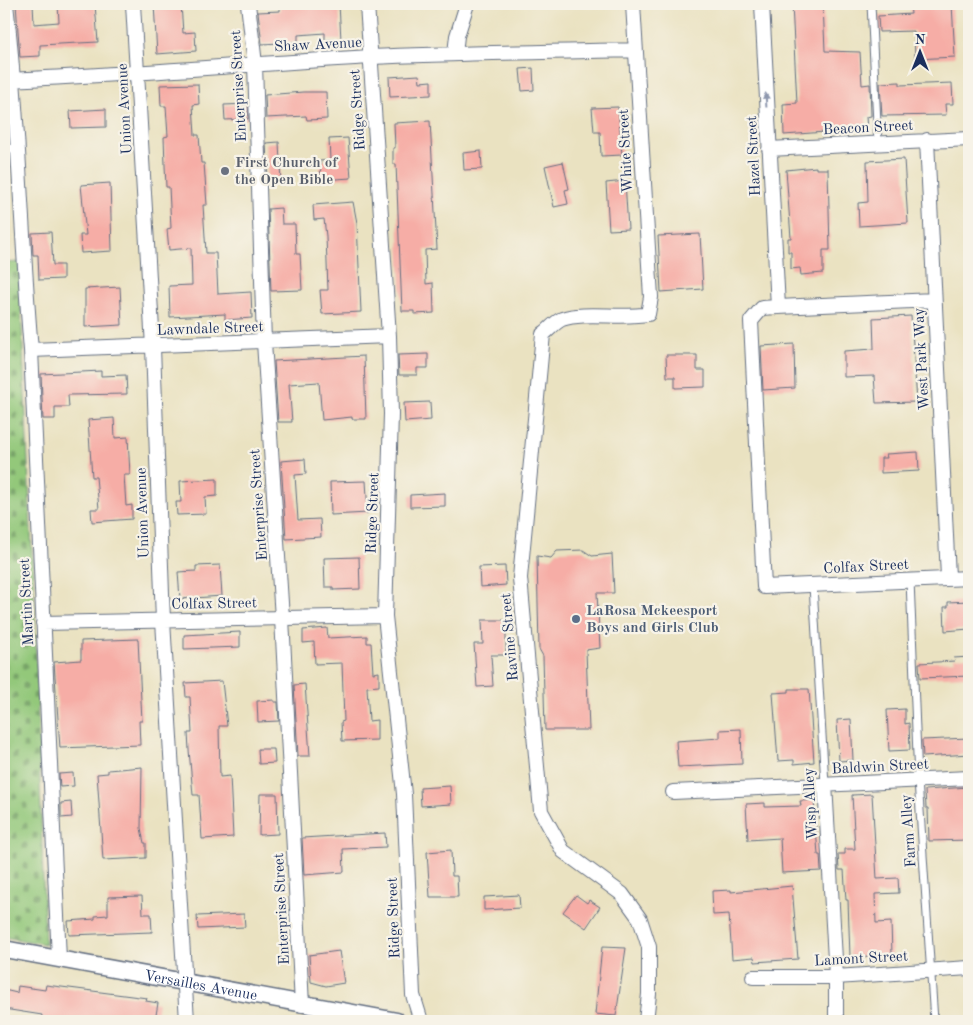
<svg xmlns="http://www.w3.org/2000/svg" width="973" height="1025" font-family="'Old Standard TT',serif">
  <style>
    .cemetery { fill: url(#cemetery-stones); stroke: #577c6c }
    .building { fill: #f6ada6 }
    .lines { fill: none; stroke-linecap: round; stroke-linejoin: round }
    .service-casing { stroke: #636e81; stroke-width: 9 }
    .minor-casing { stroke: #636e81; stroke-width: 16 }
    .tertiary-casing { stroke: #636e81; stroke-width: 19 }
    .service { stroke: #fff; stroke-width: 7 }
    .minor { stroke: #fff; stroke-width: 14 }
    .tertiary { stroke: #fff; stroke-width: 16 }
    .oneway { fill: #8d97ae }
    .worship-dot { fill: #6b7280; stroke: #f7f3e8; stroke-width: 2 }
    .service-dot { fill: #5c6f8a; stroke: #f7f3e8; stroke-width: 2 }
    .labels { text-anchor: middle; stroke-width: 4.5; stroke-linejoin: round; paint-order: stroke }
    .street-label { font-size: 15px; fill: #1b2f5e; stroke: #f7f3e8 }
    .worship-label { font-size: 15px; font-weight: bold; fill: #5b616d; stroke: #f7f3e8; text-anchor: start }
    .service-label { font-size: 15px; font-weight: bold; fill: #4e5e75; stroke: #f7f3e8; text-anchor: start }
  </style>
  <defs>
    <pattern id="cemetery-stones" width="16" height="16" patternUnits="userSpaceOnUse" patternTransform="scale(1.25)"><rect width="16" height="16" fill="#93c87a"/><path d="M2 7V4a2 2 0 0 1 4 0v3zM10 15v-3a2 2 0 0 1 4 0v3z" fill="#77a367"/></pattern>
  </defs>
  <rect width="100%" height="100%" fill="#f7f3e8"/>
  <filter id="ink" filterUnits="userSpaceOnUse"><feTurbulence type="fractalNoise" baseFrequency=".02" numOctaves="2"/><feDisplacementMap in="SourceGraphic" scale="10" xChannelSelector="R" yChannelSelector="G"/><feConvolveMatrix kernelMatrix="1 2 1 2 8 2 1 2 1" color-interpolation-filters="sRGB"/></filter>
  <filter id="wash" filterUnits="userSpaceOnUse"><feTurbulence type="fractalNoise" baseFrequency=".0096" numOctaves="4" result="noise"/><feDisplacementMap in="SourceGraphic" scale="20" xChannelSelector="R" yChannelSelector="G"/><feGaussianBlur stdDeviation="1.12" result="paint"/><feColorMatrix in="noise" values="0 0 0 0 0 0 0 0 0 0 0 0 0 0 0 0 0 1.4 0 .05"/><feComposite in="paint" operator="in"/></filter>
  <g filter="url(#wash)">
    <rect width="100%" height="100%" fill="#eae2c1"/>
    <path class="cemetery" d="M19,262L35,621L45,944L4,937V263Z"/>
    <g id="blocks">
      <path class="building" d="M16,4H33L34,24L59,22L58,4H95L98,42L40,45V56L20,57Z
        M154,4H181L183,33L195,32L196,51L157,54Z
        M280,4H339L341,40H325V33L298,35V42L262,44L258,12L280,11Z
        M792,4H823L825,51L860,52L862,85L870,84L871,116L866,117L867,129L784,135L783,104L797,103Z
        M910,4H952L955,57L915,59L914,31L879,32L878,16L911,14Z
        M533,68L534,90L522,91L520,69Z
        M419,75L420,82L431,81V95L390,97L389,77Z
        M900,82V85L952,83L953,104H945L946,115L882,116L880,83Z
        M198,84L199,104L193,105L195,135H199L201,163H204L207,205H203L206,253H216L218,294L251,292L252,318L225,320V314L170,317L169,286L192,285L191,248L169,250L167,229L171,228L169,187H166L165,165L164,137L168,136L166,106H161L160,85Z
        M303,92H326L327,119L307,120L306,116L266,118L265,95Z
        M248,104V119L225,120L224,105Z
        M618,107L622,155L601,156L600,132H594L592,108Z
        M106,109V127L71,128L70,111Z
        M430,121L437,249L425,250L426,284L433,283L434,313L414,314V311H402L396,164H393V148H395L394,123Z
        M348,138L351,178L321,180L320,161L330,160L329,139Z
        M279,142L281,183L268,184L266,143Z
        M481,151L482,169L464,170L463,153Z
        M904,159L908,223L859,226L858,203L868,202L867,161Z
        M563,162L569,189L565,190L568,204L554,207L545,166Z
        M816,167V169H828L830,250H823V273L801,275L800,268L791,269V252H788V238H791L786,170Z
        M625,181L628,229L609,230L606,183Z
        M110,183L112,251L81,253L80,235H86L81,185Z
        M353,202L357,223L361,312L322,314L320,290H328L326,236L324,219L314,220L313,205Z
        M281,208L282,224H295L296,254H300L302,290L271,291L268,209Z
        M51,232L53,265H63V279L39,280L38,255H33L32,233Z
        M700,234L703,289L661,292L658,236Z
        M120,287L122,325L85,327V289Z
        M911,316L917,402L876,403L874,376L844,377V351L874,349L873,318Z
        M794,344L795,388L763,390L761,346Z
        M428,354V368H417V375H399L398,355Z
        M666,355H697V370H705V387L675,388V377H667Z
        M364,356L366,419H352V417L322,420L319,382L289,384L292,422H278L274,361Z
        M101,371V376L126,375L127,394L68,395L69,407H55V419H43L41,374Z
        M430,402L431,420L405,422L404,403Z
        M114,418L115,438L128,437L130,475H124L126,506L132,505V519L92,522L91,509H99L96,477H92L88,420Z
        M918,452L919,471L881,473V458H887L886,454Z
        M305,459L306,474L295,475L298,520L320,519L321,537L286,539L281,461Z
        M217,479V496L205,497L206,514L177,515L176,502H181L180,481Z
        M366,481L368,513L331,515L330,482Z
        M445,493V506L410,507V495Z
        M583,550L592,556L612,554L614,593H597L600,648L586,650L589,730H545L543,656L539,649L537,556L551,558L557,551Z
        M359,557L360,589L333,590V587H325L324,558Z
        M220,565L222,596L180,599L178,572L196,571V566Z
        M505,566L506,585L480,587L479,567Z
        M969,601V629L945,631L944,607H948V602Z
        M482,620H506V655H491L493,686L477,687L474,644H483Z
        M327,628L328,638L367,636V643H371L373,673L379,672V686L367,687L369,721L377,720V740L342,741L341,722L344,721L342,663L315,664L314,642L303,643V630Z
        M240,632V647L184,649V635Z
        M138,639L142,721H139L140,745L60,748L54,662L81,660V641Z
        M969,657V676L920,678L919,663L955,661L954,658Z
        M222,681L227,726H219L220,777L230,776L233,837L202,839L199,795H193L189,750L188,733H192L190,697H186L185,683Z
        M305,684L310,756H298L294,685Z
        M789,689H809L814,762L794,764V760L778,761L773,693L789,692Z
        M274,700V702H278L279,721L258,722L257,701Z
        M905,709V724L909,723L910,750L889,751L887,710Z
        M851,719L853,760L839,761L837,720Z
        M741,729L742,764L678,767L676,741L720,738V730Z
        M969,738V754L923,757L922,740Z
        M258,749H274L275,763L259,764Z
        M142,767L141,828L144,843H146V858L103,860L97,774L108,773V770Z
        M73,773L74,786L60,787L59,774Z
        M450,786L451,804L421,806L420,788Z
        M969,787V840L929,841L928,808H926L925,790Z
        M260,794H277L278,834L259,835Z
        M872,794L877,879L898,878L899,893L875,894L876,923L891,922L892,955L850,957L848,900H846L844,870H839L838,854H845V849H855L852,795Z
        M814,800L818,855H820L821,871L782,873L780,838L748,840L746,804L765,803V807L801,806L800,801Z
        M71,802L72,817L61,818V803Z
        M385,833L386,847L343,849L344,872L304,875L302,838Z
        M451,850L452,876H457L458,897H430L427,852Z
        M792,886L798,959L755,962L754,957L732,959L729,914L713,915L712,891L731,890V892Z
        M519,895L520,908L484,910V897Z
        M576,895L587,903L589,900L600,907L586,928L563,912Z
        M142,896L143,914H151L152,932L69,935L68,921L95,919V916L108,915V897Z
        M244,914L245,927L198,929L197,916Z
        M602,947L626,948L616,1016L595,1014Z
        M339,951L344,983L326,986L311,982L309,955Z
        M46,985L147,998L146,1001L158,1003L155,1021H41L42,1015L4,1009V990L17,993L18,986L45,990Z"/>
    </g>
  </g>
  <g filter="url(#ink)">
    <use href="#blocks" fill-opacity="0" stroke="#636e81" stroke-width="1"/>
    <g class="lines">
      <g class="service-casing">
        <path id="service" d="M871,4L878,143
          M4,149L18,148
          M910,580L918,780L934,1021
          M813,586L825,784"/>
      </g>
      <g class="minor-casing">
        <path id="minor" d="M6,4C19,119 21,235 31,350L59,959
          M133,4L153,347L163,621L187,1021
          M248,4L255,64L264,342L282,618L302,1005
          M367,4L389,336L391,414L385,616L404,794L413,995L421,1021
          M633,4L651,297L648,314C622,319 584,311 562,319C555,322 549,330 543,334L520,578L541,811L563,851L622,894L640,919L649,947V994L646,1021
          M762,4L778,307L762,308L751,321L764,587L969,578
          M455,53L457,36L467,4
          M4,80C126,75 248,64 370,57C459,53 547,52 635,50
          M927,140L948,577
          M769,149L969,139
          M778,307L934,300
          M31,350L389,336
          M43,623L385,616
          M825,784L836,977V1021
          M673,792L969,778
          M753,977H836L969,968"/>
      </g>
      <g class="tertiary-casing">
        <g id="tertiary">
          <path id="s1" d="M4,949L397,1021"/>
        </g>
      </g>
      <use href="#service" class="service"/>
      <use href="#minor" class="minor"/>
      <use href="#tertiary" class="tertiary"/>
    </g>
    <defs><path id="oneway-solid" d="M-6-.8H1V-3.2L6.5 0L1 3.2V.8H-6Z" transform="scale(1.25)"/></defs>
    <use class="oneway" href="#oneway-solid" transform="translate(766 100) rotate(-93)"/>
  </g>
  <circle class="worship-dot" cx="225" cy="171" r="5"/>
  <circle class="service-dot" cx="576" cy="619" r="5"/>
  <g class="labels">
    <g class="street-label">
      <text transform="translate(318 44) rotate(-3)" y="5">Shaw Avenue</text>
      <text transform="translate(238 86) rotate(-93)" y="5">Enterprise Street</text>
      <text transform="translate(124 109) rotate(-93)" y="5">Union Avenue</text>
      <text transform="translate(357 110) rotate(-94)" y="5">Ridge Street</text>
      <text transform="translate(868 127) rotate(-3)" y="5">Beacon Street</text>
      <text transform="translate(625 151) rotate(-93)" y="5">White Street</text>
      <text transform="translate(753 156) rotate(-93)" y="5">Hazel Street</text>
      <text transform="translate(210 328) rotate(-2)" y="5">Lawndale Street</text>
      <text transform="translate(921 359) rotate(-93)" y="5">West Park Way</text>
      <text transform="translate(258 505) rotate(-94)" y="5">Enterprise Street</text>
      <text transform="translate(142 513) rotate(-92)" y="5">Union Avenue</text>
      <text transform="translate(372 513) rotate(-88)" y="5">Ridge Street</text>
      <text transform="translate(866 566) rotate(-3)" y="5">Colfax Street</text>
      <text transform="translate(26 602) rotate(-93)" y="5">Martin Street</text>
      <text transform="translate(214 603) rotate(-1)" y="5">Colfax Street</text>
      <text transform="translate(509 637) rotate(-95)" y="5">Ravine Street</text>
      <text transform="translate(880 766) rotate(-3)" y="5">Baldwin Street</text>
      <text transform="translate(810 804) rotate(-93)" y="5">Wisp Alley</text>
      <text transform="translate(908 831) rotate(-94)" y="5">Farm Alley</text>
      <text transform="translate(281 909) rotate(-93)" y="5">Enterprise Street</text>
      <text transform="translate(393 918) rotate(-92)" y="5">Ridge Street</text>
      <text transform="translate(861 958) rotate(-3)" y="5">Lamont Street</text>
      <text dy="5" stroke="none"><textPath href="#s1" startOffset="200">Versailles Avenue</textPath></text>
    </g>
    <g class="worship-label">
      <text x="235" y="167">First Church of<tspan x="235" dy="17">the Open Bible</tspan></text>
    </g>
    <g class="service-label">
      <text x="586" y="615">LaRosa Mckeesport<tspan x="586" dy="17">Boys and Girls Club</tspan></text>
    </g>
  </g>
  <rect width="973" height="1025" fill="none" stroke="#f7f3e8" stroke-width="20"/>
  <g transform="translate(920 52)" stroke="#f7f3e8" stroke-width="4" paint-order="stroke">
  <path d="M0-4L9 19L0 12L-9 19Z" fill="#1b2f5e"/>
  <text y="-8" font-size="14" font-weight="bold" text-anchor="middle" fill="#1b2f5e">N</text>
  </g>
</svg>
